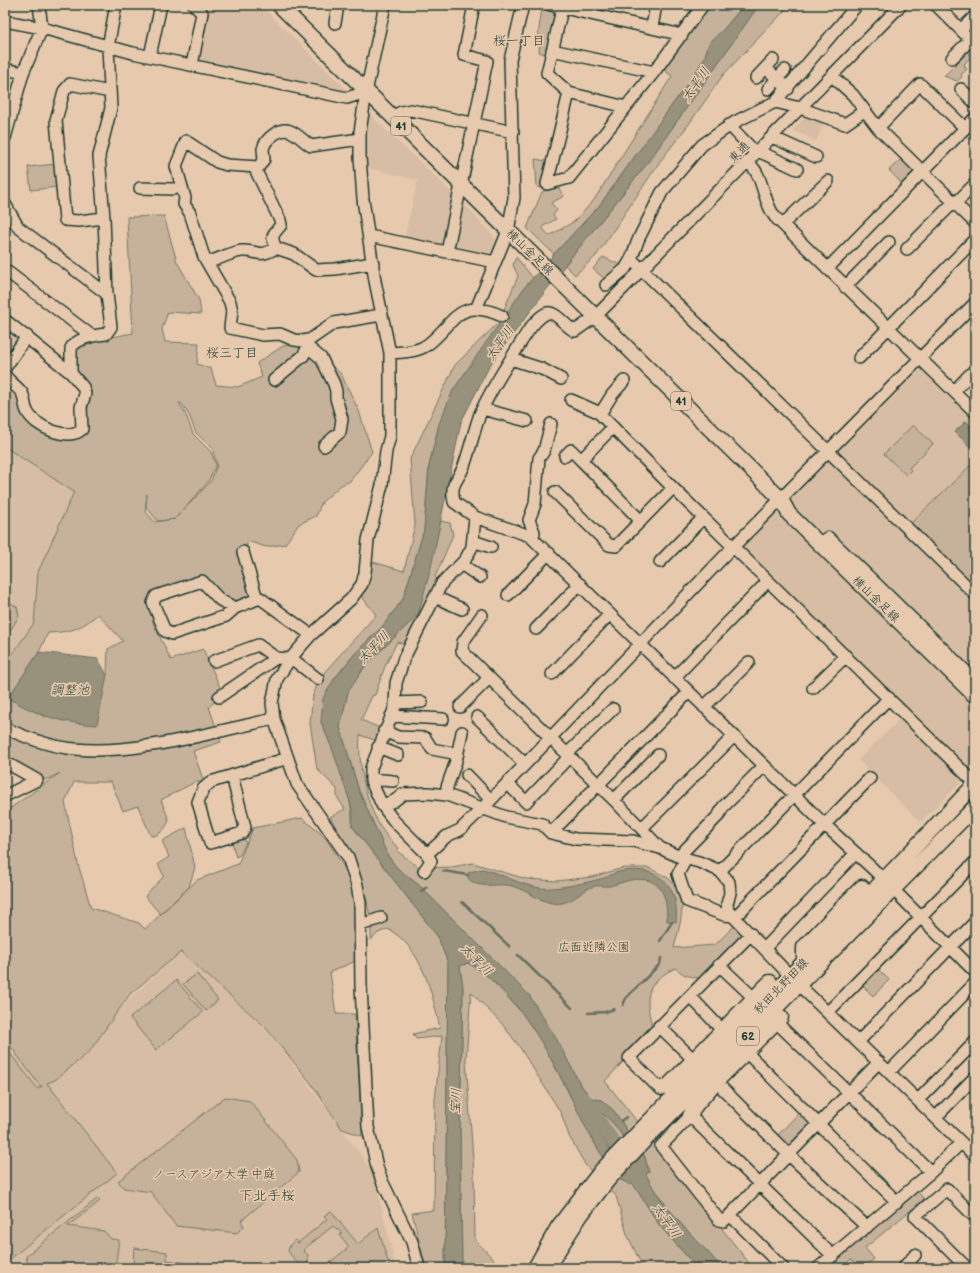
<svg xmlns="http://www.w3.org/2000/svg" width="980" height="1273" font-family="'Balsamiq Sans','Klee One',sans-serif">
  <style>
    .built { fill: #d6bda3; fill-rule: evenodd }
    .green { fill: #c6b29a; stroke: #727867; fill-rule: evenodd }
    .water { fill: #98927d; stroke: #687060; fill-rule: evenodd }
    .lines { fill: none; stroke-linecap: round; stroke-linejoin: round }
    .stream { stroke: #687060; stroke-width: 2.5 }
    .river { stroke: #98927d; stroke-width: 14 }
    .minor-casing { stroke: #1f3d34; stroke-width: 14 }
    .major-casing { stroke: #1f3d34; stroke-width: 17 }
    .minor { stroke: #e7c9ad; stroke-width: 11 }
    .major { stroke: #e7c9ad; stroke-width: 14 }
    .labels { text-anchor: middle; stroke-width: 3.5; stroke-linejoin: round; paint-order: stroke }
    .shield { fill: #e7c9ad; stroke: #5b6758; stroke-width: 1 }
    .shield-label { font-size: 11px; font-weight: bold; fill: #1f3d34 }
    .street-label { font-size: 12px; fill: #1f3d34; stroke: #e7c9ad }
    .park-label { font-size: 12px; fill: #274339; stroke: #e7c9ad }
    .neighbourhood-label { font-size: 13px; fill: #1f3d34; stroke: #e7c9ad }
    .water-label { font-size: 13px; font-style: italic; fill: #2b463b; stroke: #e7c9ad }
    .quarter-label { font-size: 14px; fill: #1f3d34; stroke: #e7c9ad }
  </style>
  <rect width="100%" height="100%" fill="#e7c9ad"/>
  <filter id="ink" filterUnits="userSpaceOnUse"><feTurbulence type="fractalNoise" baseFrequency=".025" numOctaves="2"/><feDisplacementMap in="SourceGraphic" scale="8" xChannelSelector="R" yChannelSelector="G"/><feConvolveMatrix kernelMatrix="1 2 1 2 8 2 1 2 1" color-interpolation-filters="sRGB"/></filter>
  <g filter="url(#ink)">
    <path class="built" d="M209,5H260L349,92L346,95L199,62L196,58L206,9Z
      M367,112L470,210L504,249L492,258L404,240L418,180L364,167L362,139Z
      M808,114L826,119L816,141L793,130Z
      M5,327L19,337L5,358Z
      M919,371H922L975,423V591L835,454Z
      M5,447L74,492L38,572L34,623L5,665Z
      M829,455L975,600V777L971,773L920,822L858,760L902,717L735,552Z
      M181,952L266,1030L288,1057L373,1172L396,1268H5V1037L41,1079ZM299,1173L241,1221L176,1226L151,1192Z"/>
    <path class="green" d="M707,5H744L723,30L709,43L704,59L696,72L599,206L554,254L527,228L542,192L557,186L564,196L551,203L557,210L553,215L556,219L542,227L549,236L575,221L594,200L672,76L660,67Z
      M759,5H790L723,75L689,124L661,160L596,256L575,275L565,265L646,165Z
      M542,8L552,11L555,16L547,55L539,52L540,44L537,43Z
      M974,46L975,53L965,63L964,66L967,69L961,75L962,77L957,81L944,76Z
      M902,158L914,169L913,176L903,185L889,170Z
      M535,159L546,161L541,188L537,187Z
      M56,164L58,187L31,190L28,167Z
      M164,216L177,262L199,300L201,314L168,312L162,329L165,342L199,343L197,364L211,369L216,385L238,387L262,377L257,363L283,346L307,344L341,374L359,411L372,452L350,481L341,485L322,502L316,516L299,524L285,544L266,547L247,541V562L257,594L239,603L226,602L200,577L158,592L149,607L154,625L171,660L203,649L223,694L209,707L221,742L193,751L204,782H195L161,800L169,820C166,828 160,836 151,836L138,806L123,811L111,782H74L65,802L78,864L91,908L139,923L145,929L197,880L238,864L253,828L302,818L325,837L352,880L358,960L330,972L336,1014H355L362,1136L342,1129L310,1082L265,1027L181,952L130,994L89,1052L55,1080L47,1083L117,1173L5,1263V1047L38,1089L42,1086H40L5,1039V812L60,773L45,780L5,756V665L34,623L38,572L74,492L5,447V383C16,391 21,397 22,411L63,437H82L86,430L89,394L73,370L76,349L107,338L133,333L127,217ZM179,403H181L189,415L196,433L212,448L217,465L211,481L176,518L208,482L216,465L211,452L193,434L186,415ZM147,494L146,507L158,521L175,519L155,522L145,511ZM98,614L123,641L108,649L107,675L45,717L8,698L39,652L48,633C70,632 81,629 98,614Z
      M516,257L533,278L524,288L438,428L429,466L424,530L403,599L382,627L357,651L334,679L321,722C333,749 354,797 352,826L438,937L448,963L445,1268H426L412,1213L434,1210L435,1100L442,1036L416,1039L413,1034L440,1028C432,993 422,947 388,929L378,933L371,940C372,895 353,856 330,817L345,809L337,797V789L317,769L310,723L313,695L320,677L376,615L360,594L373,562L404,571L415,525L410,459L455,365L499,322L518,276L513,265Z
      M603,257L623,266L607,281L593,269Z
      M913,425L933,444L909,468L911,470L906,475L884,454Z
      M973,463L975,465V591L908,526Z
      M441,521L450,523L453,535L435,577L438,580L409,645L397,642L385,666L375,695L372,696L361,720L382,729L377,741L360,735C357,770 370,827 399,848L397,851L420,868L452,867L473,863L526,879L556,881L592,877L623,868H649L668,878L684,895L680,924L674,948L715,945L735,925L747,936L702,979L685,975L675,968C643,984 645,999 653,1030L605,1081L753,1268H722L681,1224L650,1184L646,1174L645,1157L614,1111L601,1100L591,1098L580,1084L557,1040L529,995L420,886L397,868L388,856L359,791L340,727L348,692L367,664L418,615Z
      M5,599L17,607L19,616L5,639Z
      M186,828L195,867L189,887L160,914L145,896L164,876L158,864L169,857L162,841Z
      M244,838L246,842L240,855L236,857L232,842Z
      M468,963L483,971L523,1014L540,1038L594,1142L620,1180L633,1184L660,1226L697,1268H643L627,1234L616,1196L586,1166L569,1136L561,1113L519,1046L502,1024L471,992L466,1060L474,1174L475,1240L502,1268H462L460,1130L463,988L460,966Z
      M877,968L889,980L873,996L861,984Z
      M197,974L218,1000L206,1011L183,984Z
      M176,980L203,1012L156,1050L130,1018Z
      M225,1097L250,1101L297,1160L299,1172L241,1221L244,1226L237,1233L176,1226L151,1192L124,1188L118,1181Z
      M803,1109L819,1124L789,1155L774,1139Z
      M597,1111C621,1124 626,1144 636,1168L628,1176L602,1138L592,1118Z
      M917,1191L924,1199L865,1248L874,1259L863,1268H860L851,1259L841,1268H825Z
      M98,1198L100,1201L68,1226L104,1231L111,1239L119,1240L115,1268H33L27,1261L26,1256Z
      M331,1211L358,1244L378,1228L390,1268H323L349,1247L340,1235L342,1233L333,1226L303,1250L308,1255V1263L317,1268H301L288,1251L290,1245L295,1240L298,1243L327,1219L324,1216Z
      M134,1248L167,1252V1260L187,1263V1268H171L133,1263Z"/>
    <path class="water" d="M744,5H759L646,165L565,265L490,365L461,422L431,567L418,615L366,664L348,692L340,727L359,791L388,856L397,868L420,886L529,995L557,1040L580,1084L591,1098L601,1100L614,1111L645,1157L649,1172L646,1174C663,1211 697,1238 722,1268H697L660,1226L633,1184L630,1185C604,1172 579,1113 566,1087C543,1043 513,988 468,963L460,966L463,988L460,1130L462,1268H445L448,963L438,937L352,826L353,813L351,805L333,751L321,722L323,698L334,679L357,651L382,627L403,599L424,530L429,466L439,424L453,390L524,288L554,254L599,206L696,72L704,59L709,43L723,30ZM598,1111C620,1124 625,1142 635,1164V1168L628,1176L602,1138L592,1118Z
      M966,421L975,431V452L955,432Z
      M39,652L98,659L107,675L97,725C61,723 39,716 8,698Z
      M483,869C502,874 520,885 541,888C554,890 590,882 604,878C609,877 613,873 618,872C656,864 680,883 676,922L667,921C667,896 662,875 630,880C623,882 617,884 610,886C605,887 599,885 595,886C583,889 575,901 562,903C543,907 525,886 505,885C493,884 476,889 468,878L469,872Z"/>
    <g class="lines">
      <path class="stream" d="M443,871L468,875
        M421,891L427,887
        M462,902L510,947
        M660,941L672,922
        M518,955L572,1008
        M623,1005L626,998L660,964L661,958
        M588,1013L605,1012L614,1009
        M621,1121L626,1117"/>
      <path class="river" d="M584,1099L643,1186"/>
      <g class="minor-casing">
        <path id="minor" d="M385,5L366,92L360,132V157L363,199L375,281L390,353V436L386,451L382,485L368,540L365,573L362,584L351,599L311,635L290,659L277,679L272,703L274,719L297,784L348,857L357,885L360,903L361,986L368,1127L377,1167L382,1181L412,1242L419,1268
          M551,5L682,35
          M563,5L547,73L569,93L547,184L569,178L654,72L703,5
          M857,5L775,102L735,122L702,145L662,192L639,238L631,259L975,594
          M901,5L595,317L575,331C566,328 555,308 545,314C533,321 525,336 518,347C505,369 490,390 480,414C474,431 470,449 464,466C457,483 450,482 454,502L475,517L530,536L824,824L873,869L975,972
          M936,5L975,44
          M5,21L42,28L133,53L347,98L366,92
          M335,23L338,5
          M652,27L656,5
          M961,30L975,16
          M552,50L654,72
          M150,56L161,5
          M952,58L970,40
          M192,65L202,13L194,5
          M766,68L788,89
          M5,69L23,73
          M832,76L853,95L878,128L975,223
          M756,78L773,60
          M768,89L785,70
          M961,89L975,103
          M569,93L626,107
          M775,102L800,108L845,124L864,111
          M392,117L401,112L411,110L513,132
          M729,125L756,153
          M878,128L920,84L965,128
          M772,137L816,157
          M5,138L23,73L42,28L39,5
          M360,139L311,146C304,142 298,134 290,131C280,127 265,139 263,149C263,152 264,156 264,159L256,171L280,220L281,225C273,234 270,237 276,248L294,254L316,270L335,269L373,263
          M758,151L797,169
          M747,162C764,173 762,201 775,217L975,412
          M258,167L227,165L217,162L186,141L176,166L185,198L184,204L190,213L204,257L230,302L232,311L230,328L263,335L280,334L294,340L303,341L311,339L334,323L381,315
          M140,188L173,189L182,187
          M5,204L18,227L107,294
          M955,204L975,184
          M104,218L79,221L65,220L56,120L64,91L70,84L110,92
          M783,224L828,181
          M369,236L495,262
          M907,249L953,203
          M447,252L487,61L464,55L474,5
          M209,262C219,259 232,252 242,251C259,250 257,259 276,248
          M827,269L975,118
          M5,270L92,336
          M606,285L625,269L631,259
          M845,287L889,242
          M477,307L508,231L514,198L510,60L523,5
          M5,320L71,373L83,387L85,394L81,407L82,429C69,442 34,427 27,411C24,405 25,398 22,393C17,386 9,382 5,375
          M305,341L308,347L321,358L334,384L336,391V398L342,419L340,432L324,446
          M390,353C402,352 417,352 427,345C456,323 457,296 502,316
          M859,358L975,239
          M511,359L542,369L561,379
          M5,368L27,336
          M71,373V348C77,338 96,335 106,334L111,327L107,294L104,218L99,156L111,108L108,47L116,5
          M274,380L303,356L308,347
          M954,391L975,369
          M571,400L598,412L673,488L975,783
          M483,409L527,421
          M600,414L612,395L624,381
          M613,427L581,460L641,521
          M565,456L571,450L581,460
          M555,492L609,545L616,546L673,488
          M533,538L534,532L529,520L535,504L539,458L544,451L551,424
          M473,541L491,547
          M243,552L257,599
          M660,562L703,518
          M461,564L480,577
          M508,595L549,553
          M435,597L462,609
          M235,608L226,616L172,634L165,631L153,603L156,596L202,581L220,600L235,608L260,598L311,635
          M482,615L463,642L462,651L614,800L660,848
          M536,629L580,584
          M291,658L318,679
          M214,661L258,645L276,658L290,659
          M552,674L610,614
          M674,678L768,581
          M813,688L846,656
          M219,697L276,658
          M395,703L422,702
          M460,707L489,678
          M704,707L749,662
          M391,716L443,719
          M477,717L525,764
          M5,728C27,738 50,747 75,749C139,755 211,732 274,719
          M384,731L398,737L425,738L432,749L458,754
          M462,732L456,761L447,787V795L506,817L542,824L551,833L576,839L633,841L660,848L680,857L699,862L720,871L729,882L730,893L727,904L728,911L799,985L975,1156
          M378,747L398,755
          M567,754L613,709
          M5,762L37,780L5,796
          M467,775L491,800
          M232,776L245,827L242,833L210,843L198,802L203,789L211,782L288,758
          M371,779L393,781
          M507,783L526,802L569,757
          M614,800L658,755
          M382,805L394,801L403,794L428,793L447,795
          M642,828L734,736
          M551,833L689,692
          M427,854L394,821L382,805L371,781V768L395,707L396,683L404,658L442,583L465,560L472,547L475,517
          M680,857L683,852L719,815L723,807L764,766
          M686,859L678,874L687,901L724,915L734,916
          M424,871L431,861L427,854L447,836L460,830L491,800L734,546L975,303
          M720,871L889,698
          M735,917L870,778
          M361,925L381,918
          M765,948L856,853
          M719,965L754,998
          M690,996L722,1030
          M828,1012L975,862
          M776,1022L931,1172
          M659,1026L693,1059
          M858,1042L975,922
          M746,1052L897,1202
          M889,1072L975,983
          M716,1082L789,1155L867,1227
          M662,1088L657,1086L629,1058L751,934
          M918,1100L975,1042
          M936,1117L975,1077
          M730,1215L783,1268
          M833,1256L690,1116L661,1146L719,1220L724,1221C776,1168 828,1115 879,1062
          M818,1268L931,1172L961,1143
          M903,1268L915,1255
          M967,1268L915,1216L947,1189L975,1217"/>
      </g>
      <g class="major-casing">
        <path id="major" d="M279,5L781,499L789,514L975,696
          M828,539L975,682
          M847,902L862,887
          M804,963V947L847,902L860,905
          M754,998L770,982
          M662,1088L668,1086L754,998H769
          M690,1116L695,1106L716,1082L781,1017
          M535,1268L558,1227L601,1171L900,863L975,784
          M547,1268L581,1215L608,1180L644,1141L975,807"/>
      </g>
      <use href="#minor" class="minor"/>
      <use href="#major" class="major"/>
    </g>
  </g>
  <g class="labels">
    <g class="shield">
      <rect x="391" y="117" width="20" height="18" rx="3"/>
      <rect x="671" y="392" width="20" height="18" rx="3"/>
      <rect x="737" y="1027" width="22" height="18" rx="3"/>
    </g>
    <g class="shield-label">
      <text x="401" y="130">41</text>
      <text x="681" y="405">41</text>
      <text x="748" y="1040">62</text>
    </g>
    <g class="street-label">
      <text transform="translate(739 152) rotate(-46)" y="4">東通</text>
      <text transform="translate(530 252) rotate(44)" y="4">横山金足線</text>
      <text transform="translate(876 599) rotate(44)" y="4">横山金足線</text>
      <text transform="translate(781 986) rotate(-46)" y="4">秋田北野田線</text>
    </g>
    <g class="park-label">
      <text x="594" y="951">広面近隣公園</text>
      <text x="214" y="1178">ノースアジア大学 中庭</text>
    </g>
    <g class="neighbourhood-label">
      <text x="519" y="45">桜一丁目</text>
      <text x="232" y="357">桜三丁目</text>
    </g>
    <g class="water-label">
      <text transform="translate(695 84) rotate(-55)" y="5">太平川</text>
      <text transform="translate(499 343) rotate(-55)" y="5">太平川</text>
      <text transform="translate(373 647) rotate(-46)" y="5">太平川</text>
      <text x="70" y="694">調整池</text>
      <text transform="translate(477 959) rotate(45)" y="5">太平川</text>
      <text transform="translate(455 1101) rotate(-87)" y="5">宝川</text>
      <text transform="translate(667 1220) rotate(55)" y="5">太平川</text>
    </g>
    <g class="quarter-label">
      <text x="267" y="1200">下北手桜</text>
    </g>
  </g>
  <rect width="980" height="1273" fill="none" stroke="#e7c9ad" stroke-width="20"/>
  <rect x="10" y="10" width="960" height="1253" fill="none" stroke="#1f3d34" stroke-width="1.5" filter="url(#ink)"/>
</svg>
